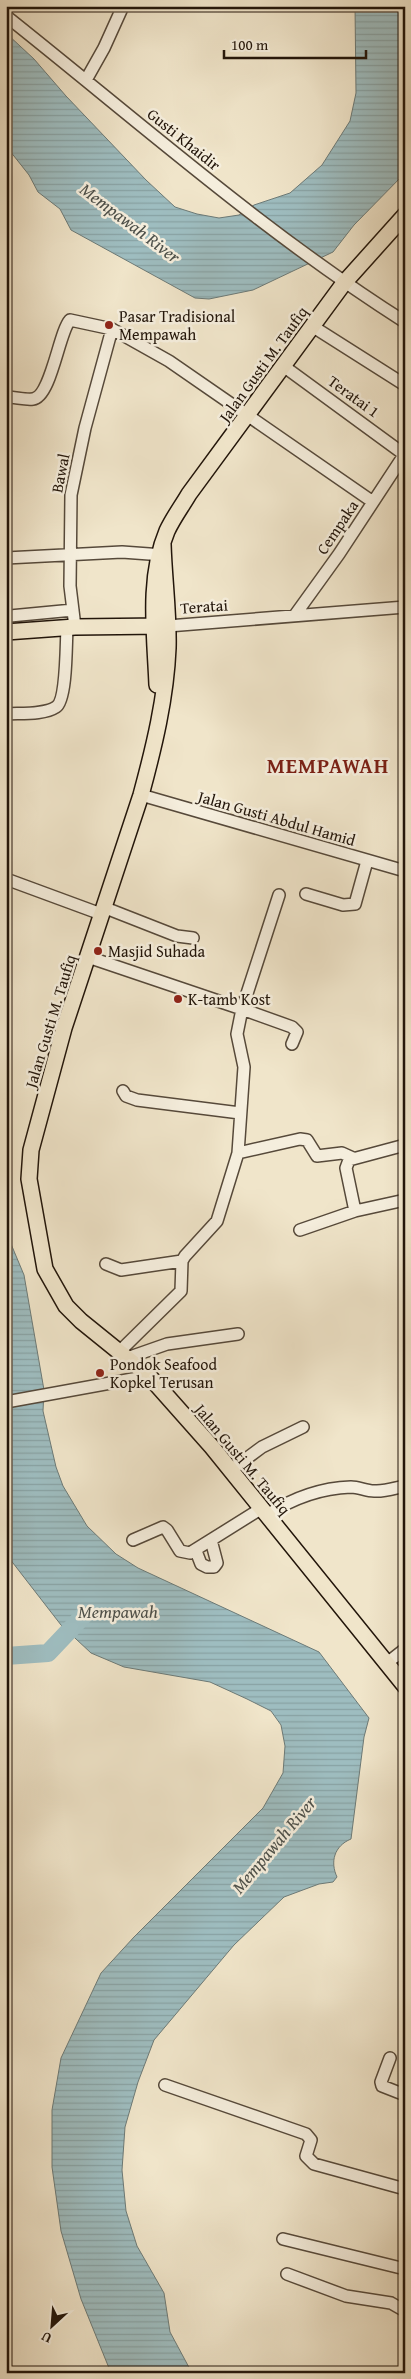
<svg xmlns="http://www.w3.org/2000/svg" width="411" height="2379" font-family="'Gentium Book Plus',serif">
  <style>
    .water { fill: url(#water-rules); stroke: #6c7a77 }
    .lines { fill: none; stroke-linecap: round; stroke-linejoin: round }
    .river { stroke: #9ebdc0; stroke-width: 18 }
    .minor-casing { stroke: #56493a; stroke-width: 14 }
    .major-casing { stroke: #22150a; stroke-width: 18 }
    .minor { stroke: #f5eedd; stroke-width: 11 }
    .major { stroke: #f0e5ca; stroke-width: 15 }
    .poi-dot { fill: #8f2418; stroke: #f5eedd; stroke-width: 2 }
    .labels { text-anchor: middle; stroke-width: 5; stroke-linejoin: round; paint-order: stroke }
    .street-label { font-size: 16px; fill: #22150a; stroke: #f5eedd }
    .poi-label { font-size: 16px; fill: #22150a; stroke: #f5eedd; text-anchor: start }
    .water-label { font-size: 18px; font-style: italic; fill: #4d504a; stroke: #f5eedd }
    .district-label { font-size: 21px; font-weight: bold; letter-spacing: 1px; fill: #7a1f14; stroke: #f5eedd }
  </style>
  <defs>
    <pattern id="water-rules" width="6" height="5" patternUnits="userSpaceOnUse" patternTransform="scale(1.25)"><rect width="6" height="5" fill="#9ebdc0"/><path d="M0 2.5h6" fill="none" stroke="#88a2a4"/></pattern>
  </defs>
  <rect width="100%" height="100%" fill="#f0e5ca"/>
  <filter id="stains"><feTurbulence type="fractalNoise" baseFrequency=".004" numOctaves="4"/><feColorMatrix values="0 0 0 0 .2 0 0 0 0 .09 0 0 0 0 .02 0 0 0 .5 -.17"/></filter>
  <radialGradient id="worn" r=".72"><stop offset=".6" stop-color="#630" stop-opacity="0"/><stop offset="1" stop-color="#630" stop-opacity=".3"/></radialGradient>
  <path class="water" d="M355,6H405V173L354,225L333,252L253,290L209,299L195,298L71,230L60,209L38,192L29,175L6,146V33L34,59L66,96L146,180L175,207L197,214L219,218L239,215L254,205L290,193L322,165L350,121L356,93Z
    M6,1232L24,1275L44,1390L43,1411L56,1467L63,1486L87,1526L116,1554L138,1568L319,1652L369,1718L364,1737L351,1839C334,1846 330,1862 337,1877L333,1882L319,1884L284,1897L234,1945L154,2040L138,2082L125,2127L122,2170L126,2211L137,2246L164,2293L170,2332L192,2373H111L81,2299L61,2231L52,2167V2110L61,2058L101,1973L134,1937L263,1808L283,1773L285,1746L281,1725L271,1711L247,1699L210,1682L124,1667L91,1653L61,1625L6,1554Z"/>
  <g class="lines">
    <path class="river" d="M6,1656L48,1653L84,1615"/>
    <g class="minor-casing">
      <path id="minor" d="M6,16C137,120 263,232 405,322
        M86,80L104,48L123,6
        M312,326L405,385
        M282,365L405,455
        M6,397C15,397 25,400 33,399C51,397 59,332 70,320L112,329L169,361L373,502
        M6,558L122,552L163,555
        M295,615L339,554L404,455
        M10,616L73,610
        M168,626L405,607
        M75,627L70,586L71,495L85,428L112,329
        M6,714C20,713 44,715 56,707C67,700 66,642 67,628
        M141,795L405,871
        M6,879L101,914
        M306,894L343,905L355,904L367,861
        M279,895L242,1009L292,1027L297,1032L292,1044
        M103,907L177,936L193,938
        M88,957L242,1009L237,1034L244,1067L238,1153L217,1221L185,1256L182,1261L181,1291L119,1352
        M123,1091L126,1096L137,1100L240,1113
        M238,1153L300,1139L307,1140L317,1156L342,1153L353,1158
        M355,1211L346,1168L349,1160L405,1145
        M300,1230L355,1211L405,1200
        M106,1264L121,1270L182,1261
        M127,1358L167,1344L238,1334
        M6,1402L149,1376
        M231,1470L262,1447L303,1427
        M267,1515C293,1498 320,1488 351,1487C359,1487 366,1491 374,1491C384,1492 395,1488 405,1486
        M133,1540L163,1527L167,1530L180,1551L190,1553L262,1508
        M196,1551L201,1564L207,1567H214L217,1563L211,1540
        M387,1663L405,1649
        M390,2058L381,2082L382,2086L405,2095
        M165,2085L306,2134L311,2140L306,2156L314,2164L405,2189
        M283,2239L405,2269
        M287,2274L346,2296L391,2303L405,2311"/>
    </g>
    <g class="major-casing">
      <path id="major" d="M163,544C164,579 169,613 168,648C166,698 154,747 141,795L64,1028L31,1150L29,1179L45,1269L66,1306L81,1321L149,1376L212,1447L405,1686
        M6,632L75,627L162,626
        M157,685C155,635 147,578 167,531C173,518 182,506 189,494L344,283L405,215"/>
    </g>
    <use href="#minor" class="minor"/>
    <use href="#major" class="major"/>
  </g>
  <g class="poi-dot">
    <circle cx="109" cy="325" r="5"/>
    <circle cx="98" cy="951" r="5"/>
    <circle cx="178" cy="999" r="5"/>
    <circle cx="100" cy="1373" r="5"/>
  </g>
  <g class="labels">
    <g class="street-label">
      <text transform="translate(184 139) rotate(39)" y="6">Gusti Khaidir</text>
      <text transform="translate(263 364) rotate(-54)" y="6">Jalan Gusti M. Taufiq</text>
      <text transform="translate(354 396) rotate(36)" y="6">Teratai 1</text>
      <text transform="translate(60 473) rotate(-79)" y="6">Bawal</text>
      <text transform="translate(337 527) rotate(-56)" y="6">Cempaka</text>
      <text transform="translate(204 606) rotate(-4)" y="6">Teratai</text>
      <text transform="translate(277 818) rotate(16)" y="6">Jalan Gusti Abdul Hamid</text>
      <text transform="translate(50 1021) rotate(-73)" y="6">Jalan Gusti M. Taufiq</text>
      <text transform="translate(243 1459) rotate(50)" y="6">Jalan Gusti M. Taufiq</text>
    </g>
    <g class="poi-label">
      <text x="119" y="322">Pasar Tradisional<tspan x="119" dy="18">Mempawah</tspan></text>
      <text x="108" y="957">Masjid Suhada</text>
      <text x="188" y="1005">K-tamb Kost</text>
      <text x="110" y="1370">Pondok Seafood<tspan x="110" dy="18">Kopkel Terusan</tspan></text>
    </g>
    <g class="water-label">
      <text transform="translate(130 223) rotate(37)" y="6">Mempawah River</text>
      <text x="118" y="1618">Mempawah</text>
      <text transform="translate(274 1845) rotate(-50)" y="6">Mempawah River</text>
    </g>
    <g class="district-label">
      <text x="328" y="773">MEMPAWAH</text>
    </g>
  </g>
  <rect width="411" height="2379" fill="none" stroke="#f0e5ca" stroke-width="25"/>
  <rect x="8" y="8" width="396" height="2364" fill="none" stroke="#22150a" stroke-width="2.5"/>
  <rect x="12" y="12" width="386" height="2354" fill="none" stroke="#22150a"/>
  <g transform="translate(52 2326) rotate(206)" stroke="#f5eedd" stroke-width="4" paint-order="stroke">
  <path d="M0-4L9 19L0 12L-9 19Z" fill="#22150a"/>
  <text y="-8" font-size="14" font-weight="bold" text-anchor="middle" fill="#22150a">U</text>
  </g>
  <path d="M224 50v8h142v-8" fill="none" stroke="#22150a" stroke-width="2.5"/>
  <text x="231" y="50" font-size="15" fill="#22150a" stroke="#f5eedd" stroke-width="4" paint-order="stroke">100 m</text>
  <rect width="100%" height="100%" filter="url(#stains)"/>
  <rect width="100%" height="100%" fill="url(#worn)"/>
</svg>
